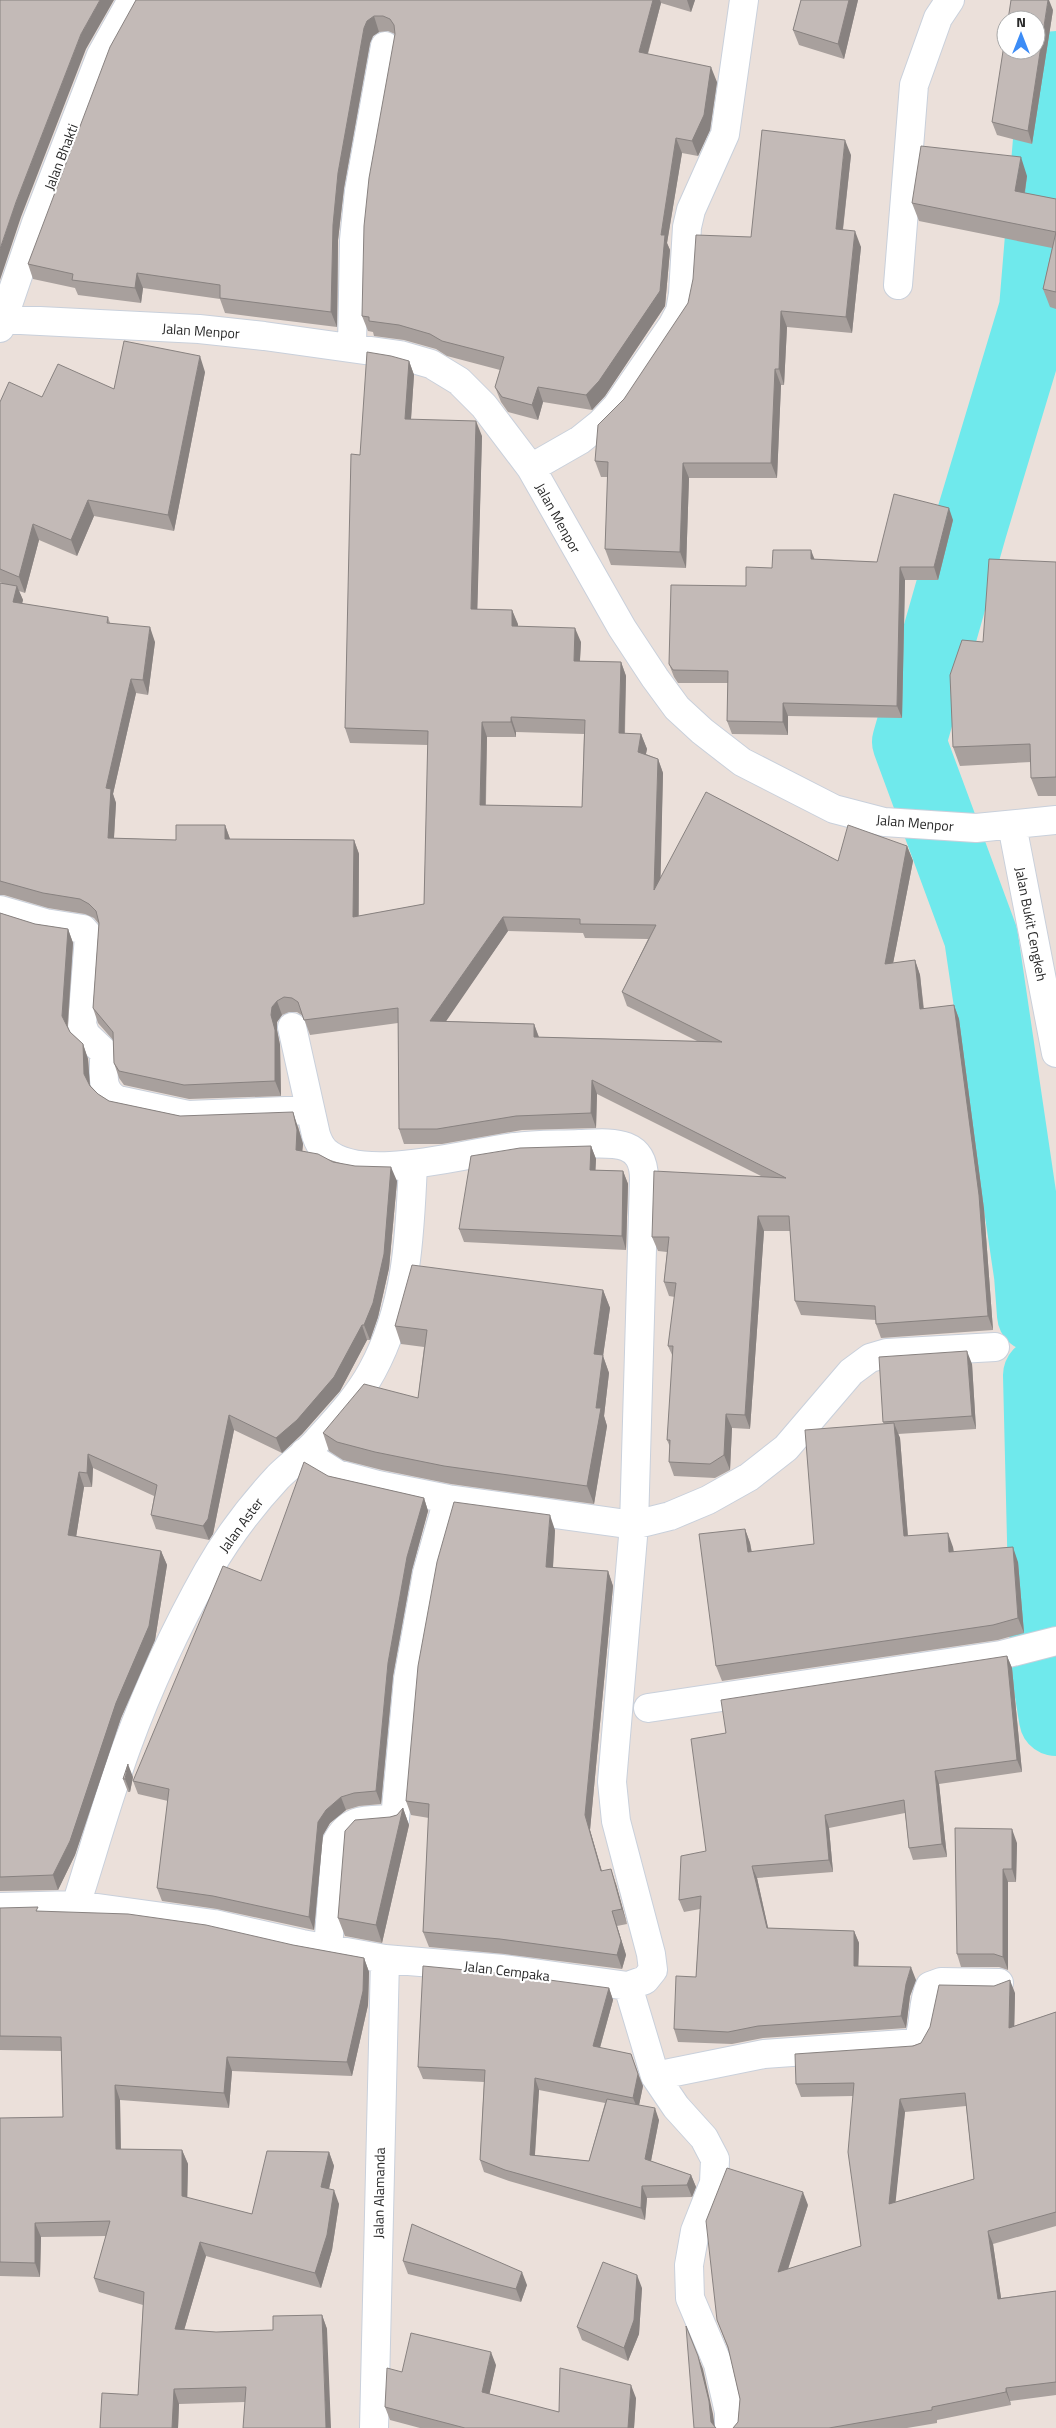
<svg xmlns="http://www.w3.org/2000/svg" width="1056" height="2428" font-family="'Titillium Web',sans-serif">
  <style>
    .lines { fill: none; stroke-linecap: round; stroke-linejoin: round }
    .river { stroke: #6fe9ec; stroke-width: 74 }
    .minor-casing { stroke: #c9d0db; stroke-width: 30 }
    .minor { stroke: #fff; stroke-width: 28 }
    .wall { fill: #a8a09d; fill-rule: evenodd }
    .shaded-wall { fill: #888280 }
    .building { fill: #c3bab7; stroke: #888280; fill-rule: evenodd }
    .labels { text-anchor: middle; stroke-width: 4.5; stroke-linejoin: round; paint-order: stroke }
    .street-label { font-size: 14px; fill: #292929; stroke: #fff }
  </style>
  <rect width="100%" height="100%" fill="#ebe0da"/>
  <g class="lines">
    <path class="river" d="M1034,1315L1031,1275L981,937L909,742L970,528L1036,309L1056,68
      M1040,1375L1047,1663L1056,1719"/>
    <g class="minor-casing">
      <path id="minor" d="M898,285L914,85L938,18L950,0
        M0,319L199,329L264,336L400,355L431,364L459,381L484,406L531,468L622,628L655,678L677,708L702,731L742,762L834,809L884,822L976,828L1056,820
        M0,328L36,223L101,55L132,0
        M352,347L354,240L359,191L385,46
        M531,468L580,440L600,424L617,406L672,326L680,311L683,294L687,227L691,210L725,134L744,0
        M1012,825L1056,1053
        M0,910L45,923L83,929L89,936L82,1025L86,1035L104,1052C105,1071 98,1090 118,1100L188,1115L310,1110
        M304,1453L337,1474L378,1485L448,1499L634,1525L670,1516L708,1500L749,1477L786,1448L851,1372L870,1358L887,1353L995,1347
        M648,1708L1001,1655L1056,1641
        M76,1905C93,1852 108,1798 127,1746C149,1686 177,1626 208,1571C227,1538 252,1505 278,1477C291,1464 306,1454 318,1440C337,1419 358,1397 372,1371C407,1307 410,1236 413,1164
        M0,1907L76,1905L214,1924L302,1944L385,1959L503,1969L628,1986L645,1980L653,1970L651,1954L616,1821L612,1782L634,1525L644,1179C644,1138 610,1143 579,1144C558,1145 536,1144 515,1147C468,1152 362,1185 325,1151C321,1147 318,1141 316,1135L292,1027
        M328,1949L336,1843C350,1815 370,1821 395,1819L408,1679L427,1573L448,1499
        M628,1986L655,2076L676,2107L704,2138L715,2159L714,2183L695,2231L689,2265L690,2298L718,2364L729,2412V2428
        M655,2076L764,2054L917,2043C926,2025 921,2004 930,1986L941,1982L999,1983
        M374,2428L385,1959"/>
    </g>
    <use href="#minor" class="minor"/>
  </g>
  <path class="wall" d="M136,0H695L691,12L661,3L648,54L717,82L710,130L698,156L682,153L667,243L670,250L665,306L605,396L592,410L543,402L538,420L508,412L501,402L495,387L500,370L447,356L436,349L404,340L374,336L373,332L368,331L362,316L395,34L388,31L379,32L373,36L370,43L344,188L338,240L337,327L225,313L220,299L143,288L141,303L78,295L75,288L33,279L28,264Z
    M801,0H858L844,59L799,45L793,30Z
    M1053,10L1032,144L997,135L992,122Z
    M851,155L843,230L861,247L852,333L787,327L784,385H781L777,478H689L686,568L611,565L605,549L608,477H601L595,461L624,399L751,237Z
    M1027,176L1025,193L1056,199V309L1050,307L1043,289L1052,248L919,221L912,203Z
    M409,361L414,375L411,419L482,436L477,609L512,610L518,626L581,642L580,661L621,662L626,676L625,734H641L647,749L646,754L658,759L663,773L660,879L838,861L907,846L913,861L893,963L915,960L920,975L924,1009L954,1005L959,1019L984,1209L993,1330L881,1338L876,1324V1320L801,1315L795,1301L790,1231H764L750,1429L732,1428L730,1470L715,1478L674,1476L669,1462L670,1447L667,1440L673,1357L668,1346L675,1297L669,1296L664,1282L667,1252L658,1251L652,1237L761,1176L597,1094L596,1128L522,1130L442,1144H404L399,1129L398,1023L310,1035L303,1016L297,1012H289L282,1015L277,1022V1030L280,1045L281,1096L189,1099L124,1085L119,1078L114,1063L113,1040L98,1023L93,1008L99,924L94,918L85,914L48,908L4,895H0V583H2L0,582V402L114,389L205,372L174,531L94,516L77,556L39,540L25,593L19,591L23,600L22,604L108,617L110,623L155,642L148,695L136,693L113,794L116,803L114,838L176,840L225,825L230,839L354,840L359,854V916L424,904L428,745L350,743L345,728L360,455ZM516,732L584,734L582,807L486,805L487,737H516ZM508,931L583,933L585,938L648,939L622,992L627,1006L697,1041L539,1037L534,1024L445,1021Z
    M953,520L938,580H905L902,718L788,716V735L732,734L727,721L728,683H678L674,677L669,664L746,586L772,568L814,559L877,562Z
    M1056,562V796H1038L1031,778V762L960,766L953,747L983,642Z
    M0,913L35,924L68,929L73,943L68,1027L70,1032L83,1044L88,1059L90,1085L98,1094L109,1101L180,1116L298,1127L303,1144L302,1151L397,1181L389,1268L378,1317L370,1340H367L340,1391L302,1434L282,1453L234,1430L213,1534L209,1540L156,1529L151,1515L154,1496L93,1468L92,1487H84L76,1537L161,1551L167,1565L155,1640L121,1718L75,1855L58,1890L0,1891Z
    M591,1146L596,1159L595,1170L623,1171L628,1184L626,1250L464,1242L459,1229Z
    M603,1290L610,1308L603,1356L609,1373L604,1416L607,1426L594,1504L451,1484L382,1470L343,1460L329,1451L323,1433L418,1398L424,1347L401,1344L395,1326Z
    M972,1364L976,1429L898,1434L900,1438L908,1536L953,1547L954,1552L1018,1562L1024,1633L998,1640L722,1681L716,1666L745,1529L750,1543L752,1552L814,1544L884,1424L883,1422Z
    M328,1476L424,1498L428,1511L412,1570L393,1676L381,1804L359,1806L346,1810L330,1823L323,1835L314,1930L217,1909L162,1901L157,1888L168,1801L138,1794L133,1781Z
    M555,1530L553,1568L608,1571L613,1586L590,1830L602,1871L616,1884L627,1924L617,1926L626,1955L622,1969L505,1954L429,1947L423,1932L429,1818L411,1815L406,1801Z
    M1007,1656L1012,1668L1022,1772L939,1784L947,1857L913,1860L909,1848L905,1813L829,1828L833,1872L757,1878L768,1928L854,1931L859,1943L858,1966L916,1980L910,1996L906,2028L763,2038L732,2044L678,2042L674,2029L696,1977L700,1909L684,1912L679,1900L706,1851L726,1733Z
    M133,1777L130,1792H128L123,1779Z
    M403,1808L409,1825L382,1943L345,1936L338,1918L390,1817L397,1815Z
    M1017,1843L1016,1882H1008V1970L999,1967H961L957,1954Z
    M0,1908L39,1911L293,1945L364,1958L369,1972L368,2005L352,2076L232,2071L229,2108L120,2100L121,2149L182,2150L188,2164L187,2198L252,2214L329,2152L334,2166L329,2189L339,2204L332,2250L321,2288L206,2256L184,2330L216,2332L273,2330L322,2315L327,2329L245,2402L179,2404L178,2428H100L138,2395L143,2305L99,2292L94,2278L106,2236L41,2237L40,2277L0,2276V2118L63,2117L62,2051L0,2050Z
    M609,1988L613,2000L600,2048L631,2054L643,2086L639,2105L659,2120L651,2161L691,2175L696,2187L692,2197L647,2198L645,2220L509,2181L484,2172L480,2160L484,2082L423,2079L418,2067ZM539,2090L605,2103L589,2161L535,2155Z
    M1015,1993L1014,2026L1056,2012V2226L993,2244L1001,2298L1056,2291V2395L1010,2401L1011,2405L937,2420V2423L907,2428H733L738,2422L740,2399L729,2351L717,2320L808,2205L788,2269L861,2246L853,2096L801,2097L796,2084L921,2043ZM966,2106L974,2179L895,2202L905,2112Z
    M403,2261L527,2285L521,2302L408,2274Z
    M642,2288L639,2334L628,2361L582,2340L577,2327Z
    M496,2365L489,2394L559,2412L636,2398L634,2428H420L390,2420L385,2407L402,2372Z"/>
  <path class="shaded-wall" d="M100,0H114L86,49L21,217L0,280V249L16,202L81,34Z
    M653,0H660L661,3L644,67L639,52Z
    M687,0H695L691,12Z
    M849,0H858L844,59L838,44Z
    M1048,0H1049L1053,10L1032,144L1028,131Z
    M374,16L379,32L373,36L370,43L344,188L338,240L337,327L331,312L333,225L338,173L364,28L367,21Z
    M711,67L717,82L710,130L698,156L692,141Z
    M676,138L682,153L667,243L670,250L665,306L605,396L592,410L586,395L661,235Z
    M845,140L851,155L841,245L836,229Z
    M1021,157L1027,176L1022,210L1015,191Z
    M855,231L861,247L852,333L846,317Z
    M137,273L143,288L141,303L135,288Z
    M781,311L787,327L784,385L779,369Z
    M200,356L205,372L174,531L168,515Z
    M409,361L414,375L410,433L405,419Z
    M775,369L781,385L777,478L771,463Z
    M538,387L543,402L538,420L532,405Z
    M476,421L482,436L477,624L471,609Z
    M683,463L689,478L686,568L680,552Z
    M88,500L94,516L77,556L71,540Z
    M949,508L953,520L938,580L934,567Z
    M33,524L39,540L25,593L19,577Z
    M811,550L816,563L811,559Z
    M900,567L905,580L902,718L897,706Z
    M17,586L23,600L18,617L13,602Z
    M512,610L518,624L517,640L512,626Z
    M150,627L155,642L148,695L143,680Z
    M575,628L581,642L579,675L574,661Z
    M621,662L626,676L624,748L619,733Z
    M131,679L136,693L113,794L116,803L113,853L108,838L106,788Z
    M783,703L788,716V735L783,722Z
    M511,717L516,732V737L511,722Z
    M482,722L487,737L485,819L480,805Z
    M641,734L647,749L643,766L638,752Z
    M658,759L663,773L660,904L654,890Z
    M225,825L230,839H225Z
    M354,840L359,854L358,932L353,917Z
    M907,846L913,861L890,979L885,964Z
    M503,917L508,931L436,1036L430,1021Z
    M68,929L73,943L67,1030L62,1016Z
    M915,960L920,975L925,1024L920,1009Z
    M277,1001L282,1015L277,1022V1030L280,1045L281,1096L275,1081L271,1015L272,1007Z
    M954,1005L959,1019L984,1209L993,1330L988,1316Z
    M534,1024L539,1038L534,1037Z
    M83,1044L88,1059L90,1088L84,1074Z
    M592,1080L597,1094L596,1128L591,1113Z
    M293,1112L298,1127L303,1144L301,1165L296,1150Z
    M591,1146L596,1159L595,1183L590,1170Z
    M391,1167L397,1181L389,1268L378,1317L370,1340L364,1325Z
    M623,1171L628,1184L626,1250L622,1236Z
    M758,1216L764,1231L750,1429L745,1415Z
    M603,1290L610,1308L603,1356L609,1373L604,1416L607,1426L594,1504L587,1486L596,1408L594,1354Z
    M362,1325L367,1340L340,1391L302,1434L282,1453L276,1438Z
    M967,1351L972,1364L976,1429L972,1416Z
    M726,1414L732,1428L730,1470L724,1455Z
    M229,1415L234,1430L213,1534L209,1540L203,1526Z
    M894,1423L900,1438L909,1551L904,1536Z
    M88,1454L93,1468L92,1487L87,1473Z
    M79,1472L84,1487L74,1550L68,1535Z
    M424,1498L428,1511L412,1570L393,1676L381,1804L376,1791L388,1663L407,1557Z
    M550,1515L555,1530L552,1582L546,1567Z
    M745,1529L750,1543L754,1567L748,1552Z
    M948,1533L953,1547L955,1567L949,1552Z
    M1013,1547L1018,1562L1024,1633L1018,1618Z
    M161,1551L167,1565L155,1640L121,1718L75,1855L58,1890L53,1875Z
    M608,1571L613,1586L590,1830L606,1886L601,1871L585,1815Z
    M1007,1656L1012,1668L1022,1772L1017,1760Z
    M128,1764L133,1777L130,1792L125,1779Z
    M935,1771L939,1784L947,1857L942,1844Z
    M341,1797L346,1810L330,1823L323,1835L314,1930L309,1917L318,1822L326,1810Z
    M403,1808L409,1825L382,1943L376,1925Z
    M825,1815L829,1828L833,1872L829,1860Z
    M1012,1829L1017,1843L1016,1882L1012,1869Z
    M752,1866L757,1878L771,1941L767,1928Z
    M611,1869L616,1884L627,1924L622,1909Z
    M1003,1869L1008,1882V1970L1003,1957Z
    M612,1911L617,1926L626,1955L622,1969L617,1955Z
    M854,1931L859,1943L858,1978L854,1966Z
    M364,1958L369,1972L368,2005L352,2076L347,2062Z
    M911,1967L916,1980L910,1996L906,2028L901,2016L906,1984Z
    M1010,1980L1015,1993L1014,2041L1009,2028Z
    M609,1988L613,2000L597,2058L593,2046Z
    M227,2057L232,2071L229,2108L224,2093Z
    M638,2074L643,2086L638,2110L633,2098Z
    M535,2078L539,2090L534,2167L530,2155Z
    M115,2085L120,2100L121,2163L116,2149Z
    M900,2099L905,2112L894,2217L889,2204Z
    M655,2108L659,2120L649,2171L645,2159Z
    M182,2150L188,2164L187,2211L182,2196Z
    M329,2152L334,2166L326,2202L321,2187Z
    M691,2175L696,2187L692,2197L687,2185Z
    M642,2186L647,2198L645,2220L641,2208Z
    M334,2190L339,2204L332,2250L321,2288L315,2273Z
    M803,2192L808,2205L783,2285L778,2272Z
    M35,2223L41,2237L40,2277L35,2263Z
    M988,2231L993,2244L1003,2311L998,2299Z
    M200,2242L206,2256L180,2344L175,2329Z
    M522,2272L527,2285L521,2302L516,2289Z
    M637,2275L642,2288L639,2334L628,2361L624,2348Z
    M322,2315L327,2329L331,2428H326Z
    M491,2352L496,2365L487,2405L482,2392Z
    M698,2356L703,2369L713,2414L715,2428L711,2422Z
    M631,2385L636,2398L634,2428H628Z
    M1006,2388L1010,2401L1011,2405L1006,2392Z
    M174,2389L179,2404L178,2428H172Z"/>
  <path class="building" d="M0,0H100L81,34L16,202L0,249Z
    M136,0H653L639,52L711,67L704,115L692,141L676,138L661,235H665L660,291L599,381L586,395L538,387L532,405L502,397L495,387L504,357L442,341L430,334L399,325L369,321V317L362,316L364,226L369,178L395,34L394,25L390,19L383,16H374L367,21L364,28L338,173L333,225L331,312L220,298V285L137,273L135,288L72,280L73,274L28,264L110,47Z
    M801,0H849L838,44L793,30Z
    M1011,0H1048L1028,131L992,122L1006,32V50H1036V20H1008Z
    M762,130L845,140L836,229L855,231L846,317L781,311L779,369H775L771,463H683L680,552L605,549L608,462L595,461L598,425L624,399L688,303L693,279L696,235L751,237Z
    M921,146L1021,157L1015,191L1056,199V292L1043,289L1056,232L912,203Z
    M124,341L200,356L168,515L88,500L71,540L33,524L19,577L0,569V402L9,382L42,397L58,364L114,389Z
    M367,352L391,356L409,361L405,419L476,421L471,609L512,610V626L575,628L574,661L621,662L619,733L641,734L638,752L658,759L654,890L706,792L838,861L848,825L907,846L885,964L915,960L920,1009L954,1005L979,1195L988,1316L876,1324L875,1306L795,1301L789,1216H758L745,1415L726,1414L724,1455L710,1464L669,1462L670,1440H667L673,1346H668L676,1283L664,1282L669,1237H652L654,1171L786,1178L592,1080L591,1113L516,1116L437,1129H399L398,1008L304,1020L298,1002L292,998L284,997L277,1001L272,1007L271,1015L275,1030V1081L184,1085L119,1071L114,1063L113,1032L93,1008L99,923L96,911L89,904L80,899L43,893L0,881V583L17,586L13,602L108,617L107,623L150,627L143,680L131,679L106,788L111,789L108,838L176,840V825H225V839L354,840L353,917L424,904L428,731L345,728L351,454L360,455ZM511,717L585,720L582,807L480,805L482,722H511ZM503,917L580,919V924L656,925L622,992L722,1042L534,1037V1024L430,1021Z
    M894,494L949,508L934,567H900L897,706L783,703V722L727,721L728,671L673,670L669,664L671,585L746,586V567L772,568L773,550H811V559L877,562Z
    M989,559L1056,562V777L1031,778L1030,744L953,747L950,675L962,640L983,642Z
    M0,913L35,924L68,929L62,1016L70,1032L83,1044L84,1074L90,1086L98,1094L109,1101L180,1116L293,1112L297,1130L296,1150L318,1154L333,1162L355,1166L391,1167L384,1254L373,1303L364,1325H362L334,1377L297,1420L276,1438L229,1415L208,1519L203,1526L151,1515L157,1485L88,1454L87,1473L79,1472L68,1535L161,1551L149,1626L116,1703L70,1841L53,1875L0,1877Z
    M591,1146L590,1170L623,1171L622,1236L459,1229L471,1156L520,1148Z
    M412,1265L603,1290L594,1354L603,1355L596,1408H601L587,1486L444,1466L375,1452L337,1442L323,1433L364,1384L418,1398L427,1330L395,1326Z
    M967,1351L972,1416L883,1422L879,1357Z
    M894,1423L904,1536L948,1533L949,1552L1013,1547L1018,1618L993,1625L716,1666L699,1534L745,1529L748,1552L814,1544L805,1430Z
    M304,1462L328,1476L424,1498L407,1557L388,1663L376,1791L354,1793L341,1797L326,1810L318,1822L309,1917L213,1896L157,1888L169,1789L133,1781L223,1566L261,1581Z
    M454,1502L550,1515L546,1567L608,1571L585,1815L601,1871L611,1869L622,1909L612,1911L621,1941L617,1955L500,1939L423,1932L429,1804L406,1801L418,1666L437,1562Z
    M1007,1656L1017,1760L935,1771L942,1844L909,1848L904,1800L825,1815L829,1860L752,1866L767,1928L854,1931V1966L911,1967L906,1984L901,2016L758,2026L728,2032L674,2029L676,1976L696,1977L701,1896L679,1900L681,1856L706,1851L691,1739L726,1733L721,1700Z
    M128,1764L125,1779H123Z
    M403,1808L376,1925L338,1918L345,1831L355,1820L390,1817L397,1815Z
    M955,1828L1012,1829V1869H1003V1957L994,1954H957Z
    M38,1907L36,1911L128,1914L206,1925L293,1945L364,1958L363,1991L347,2062L227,2057L224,2093L115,2085L116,2149L182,2150V2196L252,2214L267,2151L329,2152L321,2187L334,2190L327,2235L315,2273L200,2242L175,2329L216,2332L273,2330V2316L322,2315L326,2428H243L246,2387L174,2389L172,2428H100L102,2393L138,2395L144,2292L94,2278L110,2221L35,2223V2263L0,2262V2118L63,2117L61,2037L0,2036V1908Z
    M423,1966L497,1973L609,1988L593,2046L631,2054L638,2074L633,2098L535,2078L530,2155L589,2161L607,2099L655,2108L645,2159L691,2175L687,2185L642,2186L641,2208L505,2170L480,2160L485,2070L418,2067Z
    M1010,1980L1009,2028L1056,2012V2212L988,2231L998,2299L1056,2291V2382L1006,2388V2392L932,2407V2410L829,2428H733L738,2422L740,2399L728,2347L717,2320L706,2221L727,2168L803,2192L778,2272L861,2246L848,2152L854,2083L796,2084L795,2054L913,2046L921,2043L930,2027L939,1985L994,1986ZM965,2093L974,2179L889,2204L900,2099Z
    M412,2224L522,2272L516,2289L403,2261Z
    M603,2262L637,2275L634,2320L624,2348L577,2327Z
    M686,2326L698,2356L709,2401L711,2422L716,2428H694Z
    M411,2333L491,2352L482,2392L559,2412L560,2368L631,2385L628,2428H465L385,2407L387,2368L402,2372Z"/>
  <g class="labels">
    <g class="street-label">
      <text transform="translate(61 157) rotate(-69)" y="5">Jalan Bhakti</text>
      <text transform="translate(201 331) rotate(4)" y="5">Jalan Menpor</text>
      <text transform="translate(558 518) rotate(61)" y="5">Jalan Menpor</text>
      <text transform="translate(915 823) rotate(5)" y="5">Jalan Menpor</text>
      <text transform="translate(1031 924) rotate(79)" y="5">Jalan Bukit Cengkeh</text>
      <text transform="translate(241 1525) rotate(-54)" y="5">Jalan Aster</text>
      <text transform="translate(507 1971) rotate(7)" y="5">Jalan Cempaka</text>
      <text transform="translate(379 2193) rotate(-89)" y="5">Jalan Alamanda</text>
    </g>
  </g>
  <g transform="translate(1021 35)"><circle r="24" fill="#ffffff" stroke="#a9a9a9"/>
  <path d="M0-4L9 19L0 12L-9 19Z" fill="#3c8cf6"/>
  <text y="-8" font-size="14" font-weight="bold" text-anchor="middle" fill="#292929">N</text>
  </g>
</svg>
